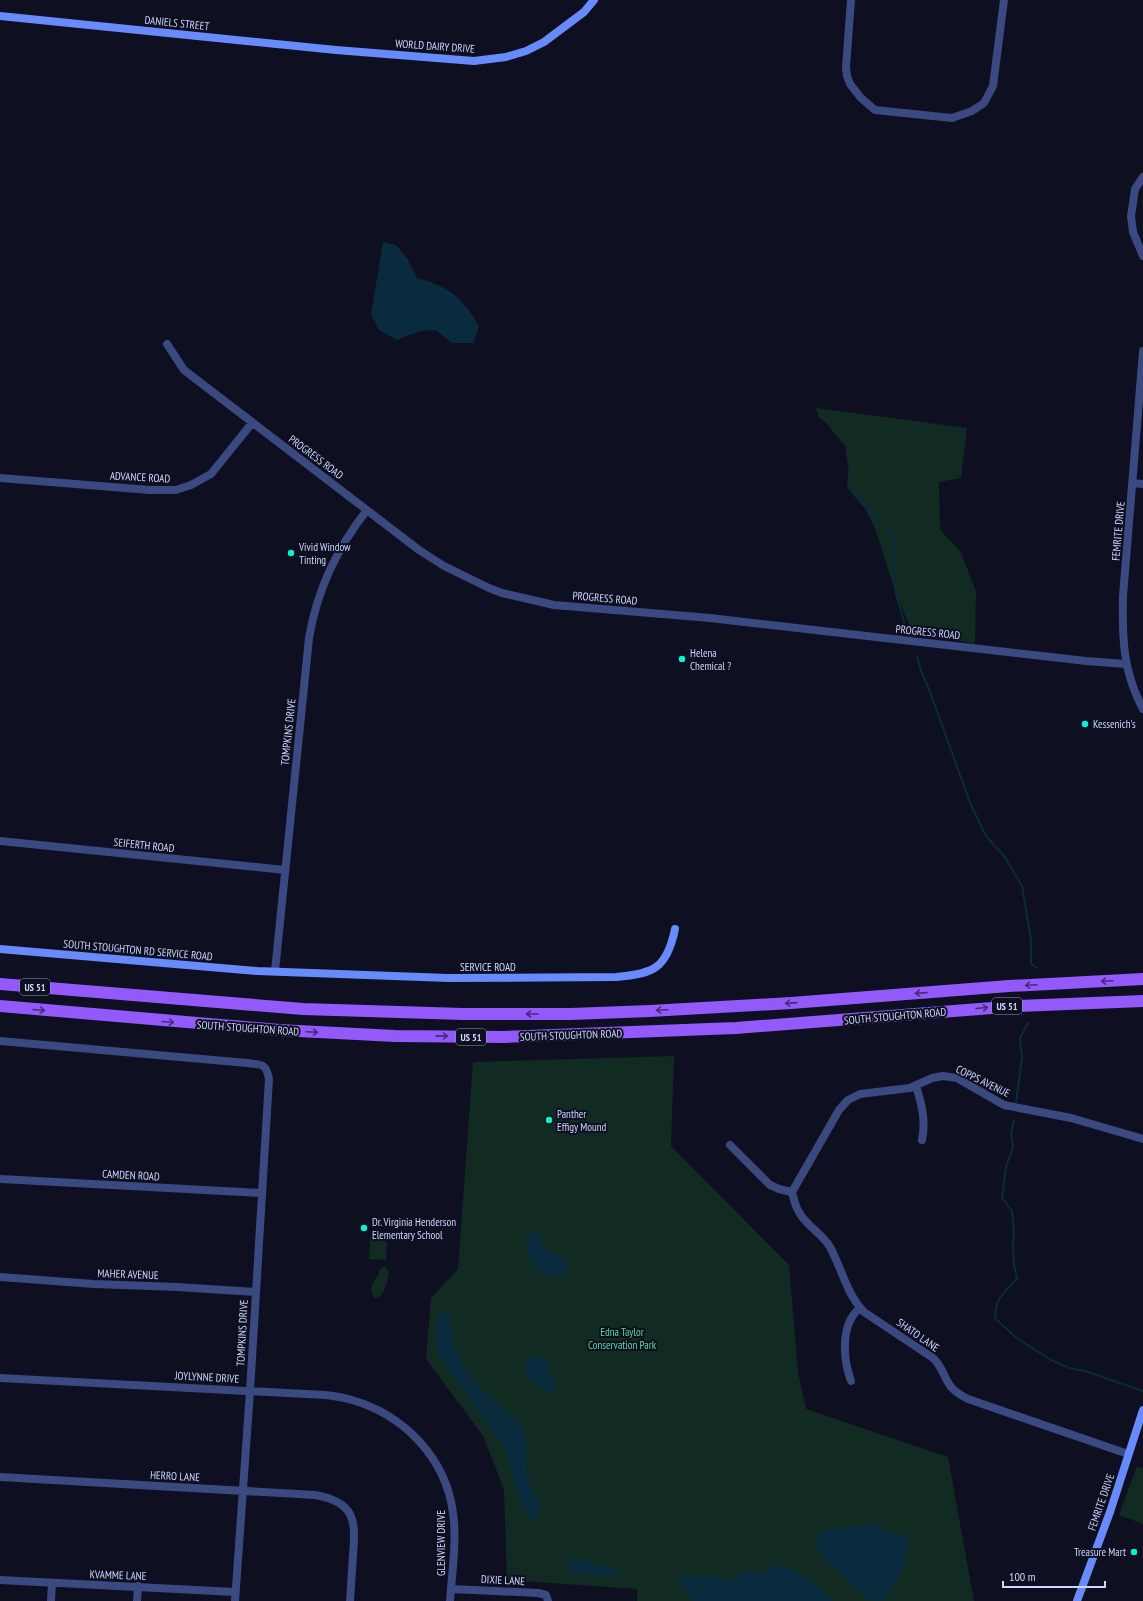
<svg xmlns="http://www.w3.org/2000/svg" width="1143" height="1601" font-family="'PT Sans Narrow',sans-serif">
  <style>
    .green { fill: #112b23 }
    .water { fill: #0a2a3e }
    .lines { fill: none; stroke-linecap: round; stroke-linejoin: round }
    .stream { stroke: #0a2a3e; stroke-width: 2 }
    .street { stroke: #3a497f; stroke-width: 8 }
    .secondary { stroke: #688bfc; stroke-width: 8 }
    .primary { stroke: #9459fb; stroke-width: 12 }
    .oneway { stroke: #442d78 }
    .poi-dot { fill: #05f4ce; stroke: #0e0f21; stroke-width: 1.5 }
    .labels { text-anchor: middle; stroke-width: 4; stroke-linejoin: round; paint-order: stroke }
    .shield { fill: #0e0f21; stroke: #959abc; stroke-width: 1 }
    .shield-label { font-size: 10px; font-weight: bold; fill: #cfd6fe }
    .street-label { font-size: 11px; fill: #cfd6fe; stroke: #0e0f21 }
    .poi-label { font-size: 11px; fill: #cfd6fe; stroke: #0e0f21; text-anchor: start }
    .park-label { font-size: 11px; fill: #5ddc9b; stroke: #0e0f21 }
  </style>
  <rect width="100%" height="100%" fill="#0e0f21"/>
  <path class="green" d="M816,408L967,428L961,478L939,482L940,530L960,551L976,591L975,644L912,631L896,594L876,531L865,508L848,487L849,472L845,446L827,424L819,417Z
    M674,1056L671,1146L789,1265L798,1372L806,1409L948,1457L974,1601H637V1589L507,1580L504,1489L483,1436L426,1359L431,1298L458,1269L473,1062Z
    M370,1236L387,1237L386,1260L369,1259Z
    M383,1267L386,1268L389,1272C387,1282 386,1296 375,1298C368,1291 372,1284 376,1278C380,1274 378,1270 383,1267Z
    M1137,1466L1143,1468V1524L1119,1515Z"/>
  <path class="water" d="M383,242L396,245L409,261L417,278C448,286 463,298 479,326L473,343H452L436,330L420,331L397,340L379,330L371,315Z
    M536,1232L541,1237L543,1248L563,1258L570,1263L565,1274L554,1278L537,1270L527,1251L526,1239L530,1233Z
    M443,1309L450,1310V1322L455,1350L468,1375L526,1431C525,1447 525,1463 528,1479C531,1496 545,1501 537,1520L529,1517L521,1501L504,1446L437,1353C435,1338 434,1321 443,1309Z
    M533,1356L540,1357L550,1363L549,1368L557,1387L552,1393C535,1387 524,1378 526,1359Z
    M874,1524L886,1531L902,1534L908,1538L906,1557L900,1574L887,1597L880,1601L869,1600L854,1588L817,1550L815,1539C816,1537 818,1535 819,1534C828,1528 862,1525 874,1524Z
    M573,1558L612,1568L622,1575C603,1578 590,1575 571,1572L567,1562Z
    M777,1565C800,1570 817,1584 833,1601H694L679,1582L684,1575L719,1577L730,1583L745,1571L762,1573Z"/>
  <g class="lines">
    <path class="stream" d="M849,472L848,487C862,505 876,521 894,535V574L896,594L906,628
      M917,657L921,671L930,692L971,805L986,836L1004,856L1022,886L1031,940V964L1037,968
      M1016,1102L1022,1058L1020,1038L1028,1023
      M1014,1120L1011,1133L1013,1147L1006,1167L1002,1198L1012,1211L1014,1233L1013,1246L1014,1265L1017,1279C1003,1294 996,1297 995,1318L1015,1337L1051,1360L1069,1368L1085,1371L1143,1391"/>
    <path class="street" d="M851,0L846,67L847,76L850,84L861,98L875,110L952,118L972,111L984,103L993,86L1004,0
      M1143,177L1135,189L1131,216L1133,232L1143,256
      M167,344L184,370L419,550L444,566L489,588L502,593L554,605L710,618L1086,661L1126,664
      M1143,351L1123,596C1122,638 1123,672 1143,709
      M0,478L150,490H176L191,485L211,474L252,423
      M1133,483L1143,484
      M0,841L285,870
      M275,971L309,638C317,590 337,548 367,510
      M0,1041L247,1063C262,1065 266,1063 269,1079L250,1391L235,1601
      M916,1086C922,1105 926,1121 922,1140
      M730,1145L770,1185L779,1189L792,1192
      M0,1179L261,1193
      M0,1277L94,1284L177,1287L255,1292
      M0,1378L325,1395C334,1396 343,1397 352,1400C404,1415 446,1458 453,1513C457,1541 452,1572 450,1601
      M851,1381C843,1359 840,1324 860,1308
      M1128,1454L968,1399C962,1396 957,1393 952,1388C944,1379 943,1367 933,1358L864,1312C846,1293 842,1269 830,1247C822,1233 806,1226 799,1212C795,1206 794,1199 792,1192L839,1110L848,1100L860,1094L910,1088L932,1078L943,1076L957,1078L1004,1105L1071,1118L1143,1139
      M0,1477L315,1495C355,1502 356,1520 353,1555C352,1570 351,1586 350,1601
      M0,1580L235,1592
      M451,1589L538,1593L546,1595L548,1601
      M51,1601L52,1583
      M137,1601L138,1586"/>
    <path class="secondary" d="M0,16L336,50L474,61L506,57L526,51L544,42L584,12L594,0
      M0,949L257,971L448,978L616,977C654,974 667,968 675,929
      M1077,1601L1110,1512L1143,1410"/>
    <path class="primary" d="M0,984L303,1009L463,1014H571L650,1011L791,1003L1009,986L1143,979
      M0,1006L279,1030L395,1036L504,1037L736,1028L1018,1006L1143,1001"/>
  </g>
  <defs><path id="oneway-shaft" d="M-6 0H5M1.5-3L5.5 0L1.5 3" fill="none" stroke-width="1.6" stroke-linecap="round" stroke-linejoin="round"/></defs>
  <g class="oneway">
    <use href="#oneway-shaft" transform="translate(1107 981) rotate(177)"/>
    <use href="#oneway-shaft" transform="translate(1031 985) rotate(177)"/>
    <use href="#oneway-shaft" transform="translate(921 993) rotate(176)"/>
    <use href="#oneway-shaft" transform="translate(791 1003) rotate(176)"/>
    <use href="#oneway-shaft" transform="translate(982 1008) rotate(-5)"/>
    <use href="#oneway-shaft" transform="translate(39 1010) rotate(5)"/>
    <use href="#oneway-shaft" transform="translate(662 1010) rotate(177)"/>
    <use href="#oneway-shaft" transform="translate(532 1014) rotate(180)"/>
    <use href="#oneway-shaft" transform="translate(168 1022) rotate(5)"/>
    <use href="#oneway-shaft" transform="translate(312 1032) rotate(3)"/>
    <use href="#oneway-shaft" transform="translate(442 1036) rotate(1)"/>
  </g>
  <g class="poi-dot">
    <circle cx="291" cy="553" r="4"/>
    <circle cx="682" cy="659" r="4"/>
    <circle cx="1085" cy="724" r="4"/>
    <circle cx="549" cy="1120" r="4"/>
    <circle cx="364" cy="1228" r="4"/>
    <circle cx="1134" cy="1552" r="4"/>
  </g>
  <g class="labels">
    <g class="shield">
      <rect x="20" y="979" width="30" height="16" rx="3"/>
      <rect x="992" y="998" width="30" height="16" rx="3"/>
      <rect x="456" y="1029" width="30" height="16" rx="3"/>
    </g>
    <g class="shield-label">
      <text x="35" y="991">US 51</text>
      <text x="1007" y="1010">US 51</text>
      <text x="471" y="1041">US 51</text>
    </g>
    <g class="street-label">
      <text transform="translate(177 23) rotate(6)" y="4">DANIELS STREET</text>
      <text transform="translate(435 46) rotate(4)" y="4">WORLD DAIRY DRIVE</text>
      <text transform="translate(316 457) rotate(37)" y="4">PROGRESS ROAD</text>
      <text transform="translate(140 477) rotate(3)" y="4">ADVANCE ROAD</text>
      <text transform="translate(1118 531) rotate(-85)" y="4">FEMRITE DRIVE</text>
      <text transform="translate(605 598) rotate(5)" y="4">PROGRESS ROAD</text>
      <text transform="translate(928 632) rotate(6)" y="4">PROGRESS ROAD</text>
      <text transform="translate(288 732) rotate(-84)" y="4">TOMPKINS DRIVE</text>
      <text transform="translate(144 845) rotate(6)" y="4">SEIFERTH ROAD</text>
      <text transform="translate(138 950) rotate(5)" y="4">SOUTH STOUGHTON RD SERVICE ROAD</text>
      <text x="488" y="971">SERVICE ROAD</text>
      <text transform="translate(895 1016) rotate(-5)" y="4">SOUTH STOUGHTON ROAD</text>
      <text transform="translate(248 1028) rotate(4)" y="4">SOUTH STOUGHTON ROAD</text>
      <text transform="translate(571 1035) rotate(-2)" y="4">SOUTH STOUGHTON ROAD</text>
      <text transform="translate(983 1081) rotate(26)" y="4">COPPS AVENUE</text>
      <text transform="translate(131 1175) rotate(3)" y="4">CAMDEN ROAD</text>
      <text transform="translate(128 1274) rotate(2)" y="4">MAHER AVENUE</text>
      <text transform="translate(242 1333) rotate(-87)" y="4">TOMPKINS DRIVE</text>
      <text transform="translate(918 1335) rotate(35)" y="4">SHATO LANE</text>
      <text transform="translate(207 1377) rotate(3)" y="4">JOYLYNNE DRIVE</text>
      <text transform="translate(175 1476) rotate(3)" y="4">HERRO LANE</text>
      <text transform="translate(1101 1502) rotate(-71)" y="4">FEMRITE DRIVE</text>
      <text transform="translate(441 1543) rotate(-90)" y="4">GLENVIEW DRIVE</text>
      <text transform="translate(118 1575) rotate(2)" y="4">KVAMME LANE</text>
      <text transform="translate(503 1580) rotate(3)" y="4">DIXIE LANE</text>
    </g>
    <g class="poi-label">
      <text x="299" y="551">Vivid Window<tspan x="299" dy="13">Tinting</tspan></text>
      <text x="690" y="657">Helena<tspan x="690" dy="13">Chemical ?</tspan></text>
      <text x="1093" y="728">Kessenich's</text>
      <text x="557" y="1118">Panther<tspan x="557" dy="13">Effigy Mound</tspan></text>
      <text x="372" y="1226">Dr. Virginia Henderson<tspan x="372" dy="13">Elementary School</tspan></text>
      <text x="1126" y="1556" text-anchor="end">Treasure Mart</text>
    </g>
    <g class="park-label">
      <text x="622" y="1336">Edna Taylor<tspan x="622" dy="13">Conservation Park</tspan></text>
    </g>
  </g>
  <path d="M1003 1581v6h102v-6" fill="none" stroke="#cfd6fe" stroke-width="2"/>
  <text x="1009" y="1581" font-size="12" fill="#cfd6fe" stroke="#0e0f21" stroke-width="3" paint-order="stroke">100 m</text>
</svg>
